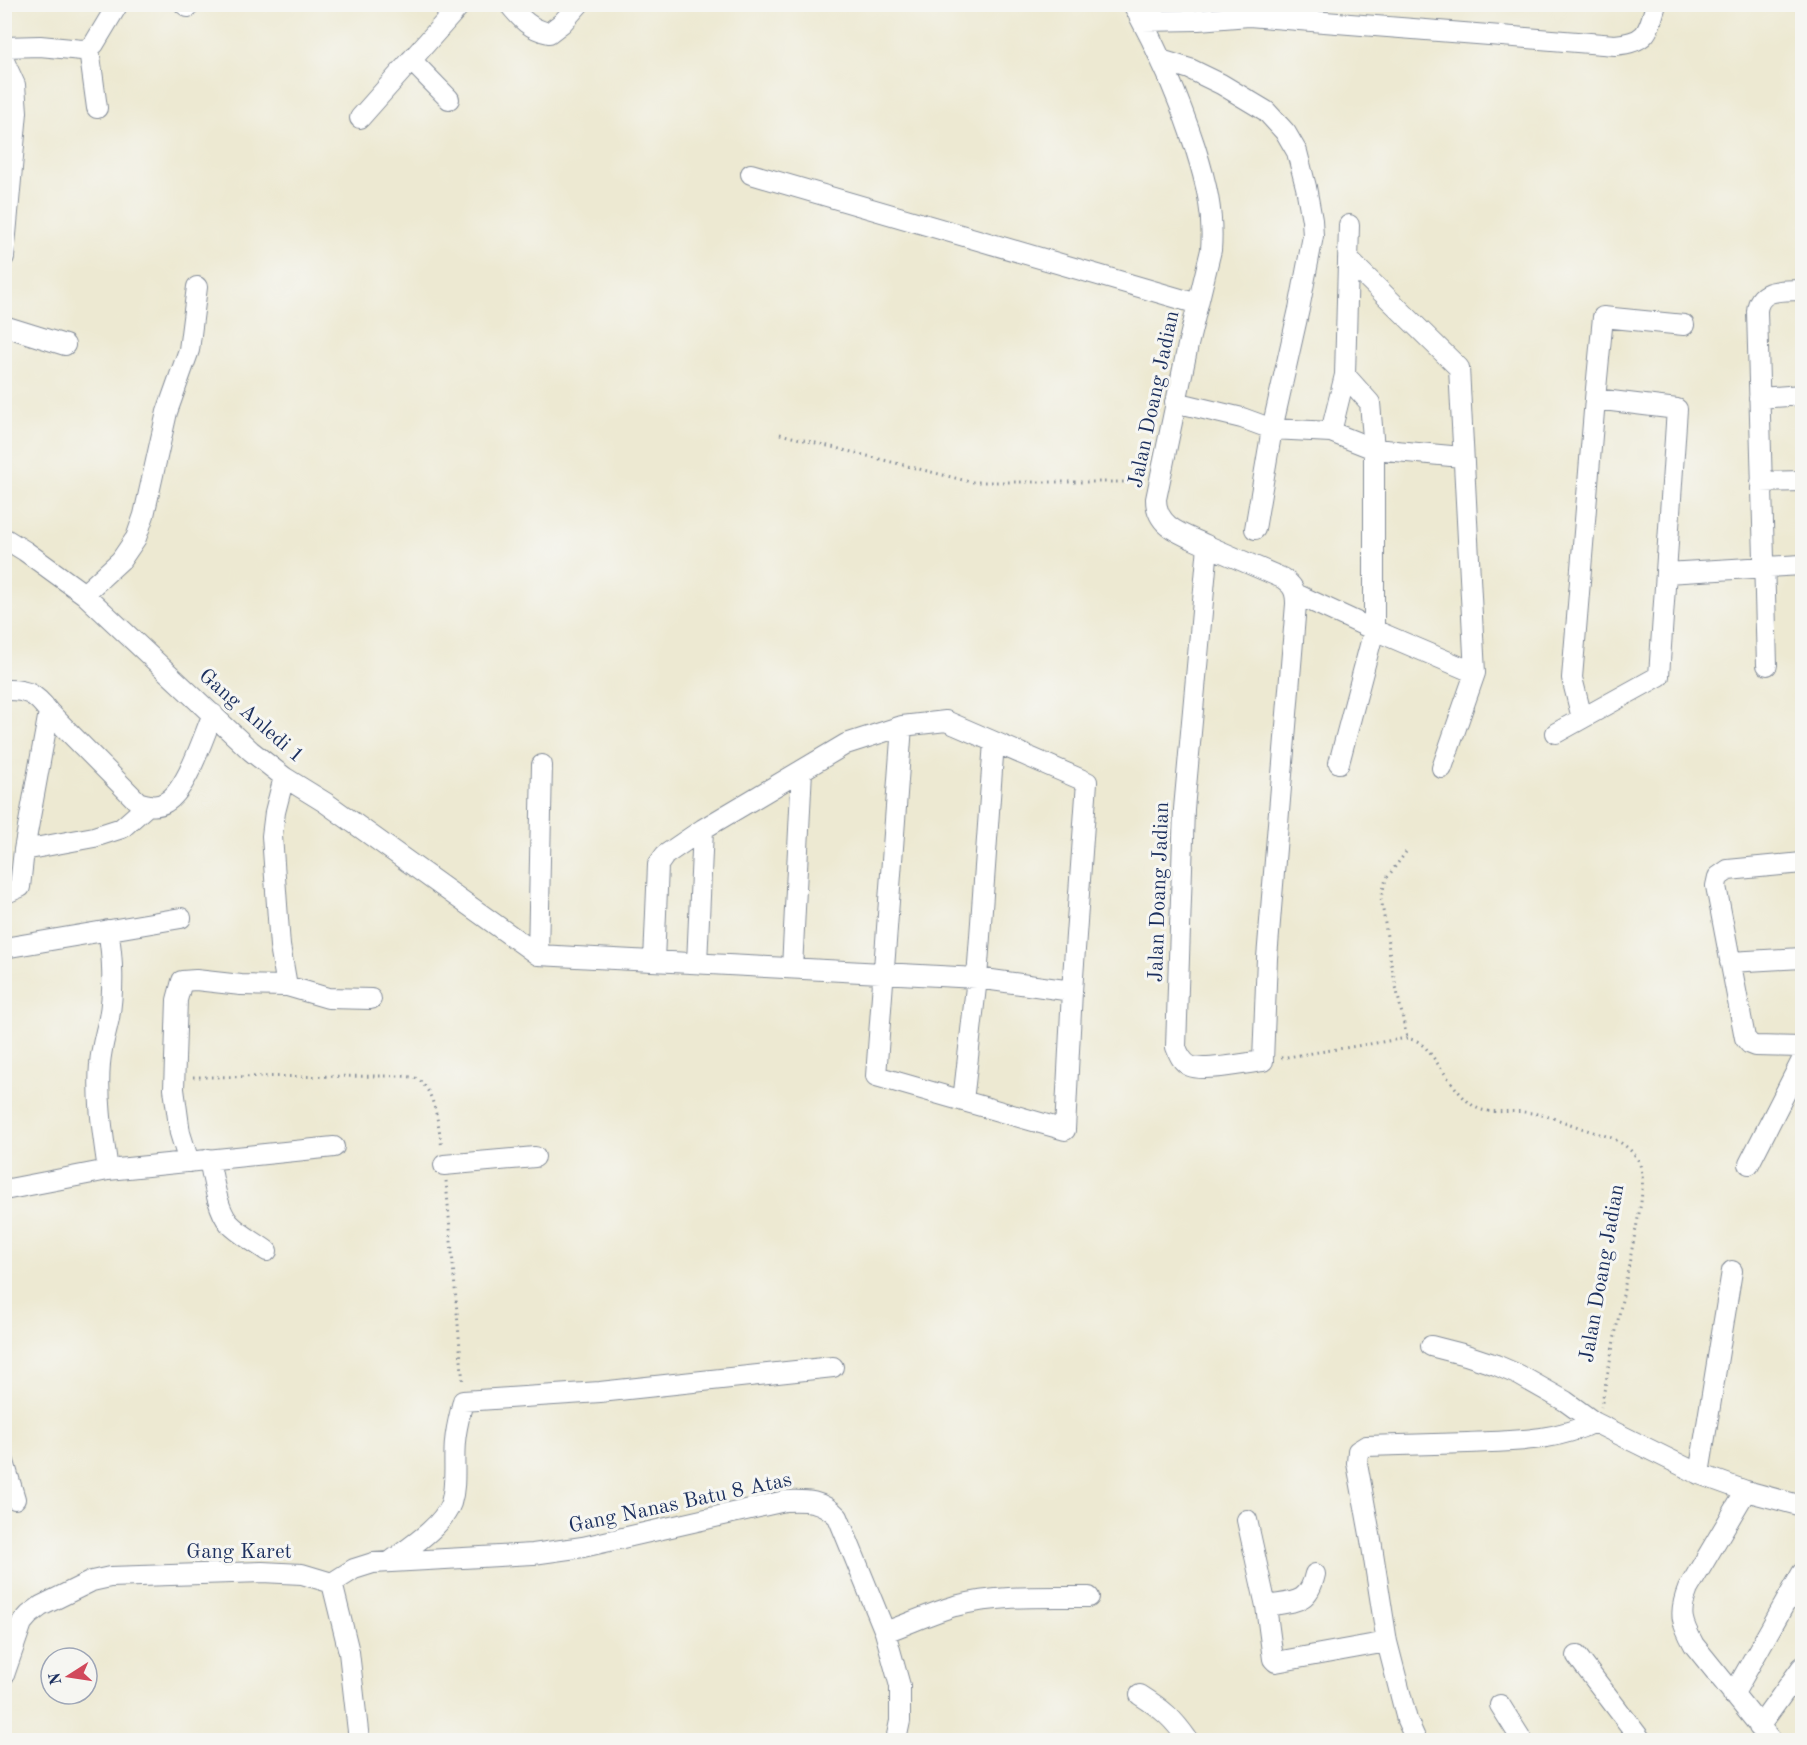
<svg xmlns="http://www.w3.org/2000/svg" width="1807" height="1745" font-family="'Old Standard TT',serif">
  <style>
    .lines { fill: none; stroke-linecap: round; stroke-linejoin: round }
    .minor-casing { stroke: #848c98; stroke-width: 22 }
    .path { stroke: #848c98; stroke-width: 3; stroke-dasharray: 1.5 4.5; stroke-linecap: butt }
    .minor { stroke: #fff; stroke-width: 20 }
    .labels { text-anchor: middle; stroke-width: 6; stroke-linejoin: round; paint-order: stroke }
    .street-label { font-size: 21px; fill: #1b2f5e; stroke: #f6f6f2 }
  </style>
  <rect width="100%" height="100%" fill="#f6f6f2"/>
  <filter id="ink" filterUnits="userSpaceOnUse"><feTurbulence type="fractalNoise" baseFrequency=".0167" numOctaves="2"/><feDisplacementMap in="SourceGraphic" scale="12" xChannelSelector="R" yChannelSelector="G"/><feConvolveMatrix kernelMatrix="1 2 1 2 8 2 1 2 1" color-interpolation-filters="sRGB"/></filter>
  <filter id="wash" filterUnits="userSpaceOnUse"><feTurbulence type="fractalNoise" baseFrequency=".008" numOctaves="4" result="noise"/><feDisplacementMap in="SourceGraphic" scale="24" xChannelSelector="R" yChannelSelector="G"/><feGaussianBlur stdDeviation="1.35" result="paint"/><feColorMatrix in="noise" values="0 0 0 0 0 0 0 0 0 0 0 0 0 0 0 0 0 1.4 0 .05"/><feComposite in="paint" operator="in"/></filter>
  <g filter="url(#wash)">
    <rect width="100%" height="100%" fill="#ede9d2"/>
  </g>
  <g filter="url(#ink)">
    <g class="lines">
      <g class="minor-casing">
        <path id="minor" d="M184,4L188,7
          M509,4C521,19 530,29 549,33L562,23L579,4
          M1133,4C1158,50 1179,98 1195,147C1206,182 1214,213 1211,250L1188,345L1156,499C1156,529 1186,535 1208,546L1184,809L1176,1047C1179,1055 1182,1062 1190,1066C1204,1072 1245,1063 1263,1061L1267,958L1296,604C1296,591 1293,585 1282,578L1208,546
          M1142,21L1198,20L1249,16L1615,45C1647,42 1648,33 1656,4
          M4,47L40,46L82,50L89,49L94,44L118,4
          M89,49L97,108
          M411,60L449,99
          M1161,60L1190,69L1221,84L1266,111L1286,133L1297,152L1306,187L1312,220L1313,236L1299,309L1272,429L1255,529
          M4,61L15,85L17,112L4,257
          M360,118L461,4
          M751,174L1198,304
          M1348,259L1459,368L1475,673L1442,768
          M4,326L65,345
          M1759,398L1802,395
          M1595,399L1603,317L1684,325
          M1175,402L1242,418L1272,429L1331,432L1374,449L1462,457
          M1331,432L1345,375L1349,225
          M1761,482L1802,481
          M4,538L25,551L84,594L251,751L284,777L326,803L538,955
          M1666,573L1802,565
          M84,594L121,560L136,538L144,515L167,412L189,350L197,287
          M1296,594L1374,630L1475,673
          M1767,665L1757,311C1759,287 1784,291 1802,290
          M4,690C27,689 36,694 49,712L138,802C147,805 157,808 166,802C187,790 203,737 213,714
          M902,726L876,1076L1065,1130L1072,991
          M1556,733L1659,676L1677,409L1595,399L1572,678L1582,718
          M1339,763L1374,630V449L1370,403L1345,375
          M284,777L275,812L272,836L280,946L287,986
          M24,850L94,837L122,828L148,805
          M1802,863L1728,870L1718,877L1716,886L1745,1038L1750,1044L1755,1046L1802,1047
          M4,894L20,887L24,850L49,712
          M4,948L181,918
          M538,955L977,978L1072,991L1087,782L946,721L902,726L846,744L703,829L665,855L658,865L654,961
          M538,955L542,765
          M1730,962L1802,958
          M697,963L703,829
          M792,968L802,770
          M963,1101L977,978L994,742
          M209,1159C213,1178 217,1209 229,1223C239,1234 255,1242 267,1251
          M189,1162L180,1133L174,1089L177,1000L182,981L196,980L241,985L287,986L328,998L371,999
          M1749,1164L1802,1060
          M444,1165L535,1157
          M108,1170C103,1135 97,1099 100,1064C101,1048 106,1033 109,1018C114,991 113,957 108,930
          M4,1190L108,1170L334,1147
          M1431,1346L1466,1355L1496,1365L1519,1375L1565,1401L1594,1422L1699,1474L1746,1491L1802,1506
          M4,1462L15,1499
          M1699,1474L1732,1271
          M1746,1491L1688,1589C1678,1614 1682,1623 1694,1645L1771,1740
          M1247,1520L1266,1606L1273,1659L1276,1662L1387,1642
          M391,1561C410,1547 443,1526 451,1503C457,1483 453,1463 455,1442C456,1428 460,1414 463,1401L600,1392L833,1367
          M332,1583L354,1569L373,1563L533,1554L583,1547L785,1501C807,1500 822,1500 838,1517L885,1632L900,1686V1721L896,1740
          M1266,1606C1294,1601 1308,1605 1315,1574
          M885,1632C908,1624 931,1613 955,1606C997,1595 1045,1597 1089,1597
          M1577,1656L1641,1740
          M4,1675L22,1623L29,1615L41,1606L92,1581L110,1577L262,1572L302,1574L332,1583L349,1652L359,1740
          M1140,1695C1162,1709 1173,1718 1188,1740
          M1733,1695L1802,1573
          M1500,1705L1522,1740
          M1759,1727L1802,1667
          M1416,1740L1407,1720L1387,1642L1371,1540L1357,1463L1358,1451L1366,1446C1400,1445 1434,1444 1468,1443C1510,1441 1555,1442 1594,1422"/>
      </g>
      <path class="path" d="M780,434L971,482H1141
        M1406,852L1386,879L1381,897L1391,963L1407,1038
        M1281,1058L1407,1038L1417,1041L1425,1047C1439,1063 1461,1102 1479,1109C1492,1114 1510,1110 1524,1112C1547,1114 1569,1124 1590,1131C1599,1134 1608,1136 1616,1140C1624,1144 1632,1151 1637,1158C1645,1172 1642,1189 1641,1203L1601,1407
        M193,1077L395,1076C401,1076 409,1076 415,1078C435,1086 439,1129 442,1148
        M446,1181L463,1384"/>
      <use href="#minor" class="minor"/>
    </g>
  </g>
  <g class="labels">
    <g class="street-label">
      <text transform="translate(1153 399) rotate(-78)" y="7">Jalan Doang Jadian</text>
      <text transform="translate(252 715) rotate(41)" y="7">Gang Anledi 1</text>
      <text transform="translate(1158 892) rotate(-88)" y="7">Jalan Doang Jadian</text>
      <text transform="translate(1601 1273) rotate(-80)" y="7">Jalan Doang Jadian</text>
      <text transform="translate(680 1502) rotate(-12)" y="7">Gang Nanas Batu 8 Atas</text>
      <text x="239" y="1558">Gang Karet</text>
    </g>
  </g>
  <rect width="1807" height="1745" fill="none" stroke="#f6f6f2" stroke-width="24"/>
  <g transform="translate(69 1676) rotate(258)"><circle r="28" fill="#f6f6f2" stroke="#9ea6b7" stroke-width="1.5"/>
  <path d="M0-4.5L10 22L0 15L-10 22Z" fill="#d1495b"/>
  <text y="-9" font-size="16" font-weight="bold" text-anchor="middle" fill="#1b2f5e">N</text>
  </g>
</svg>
